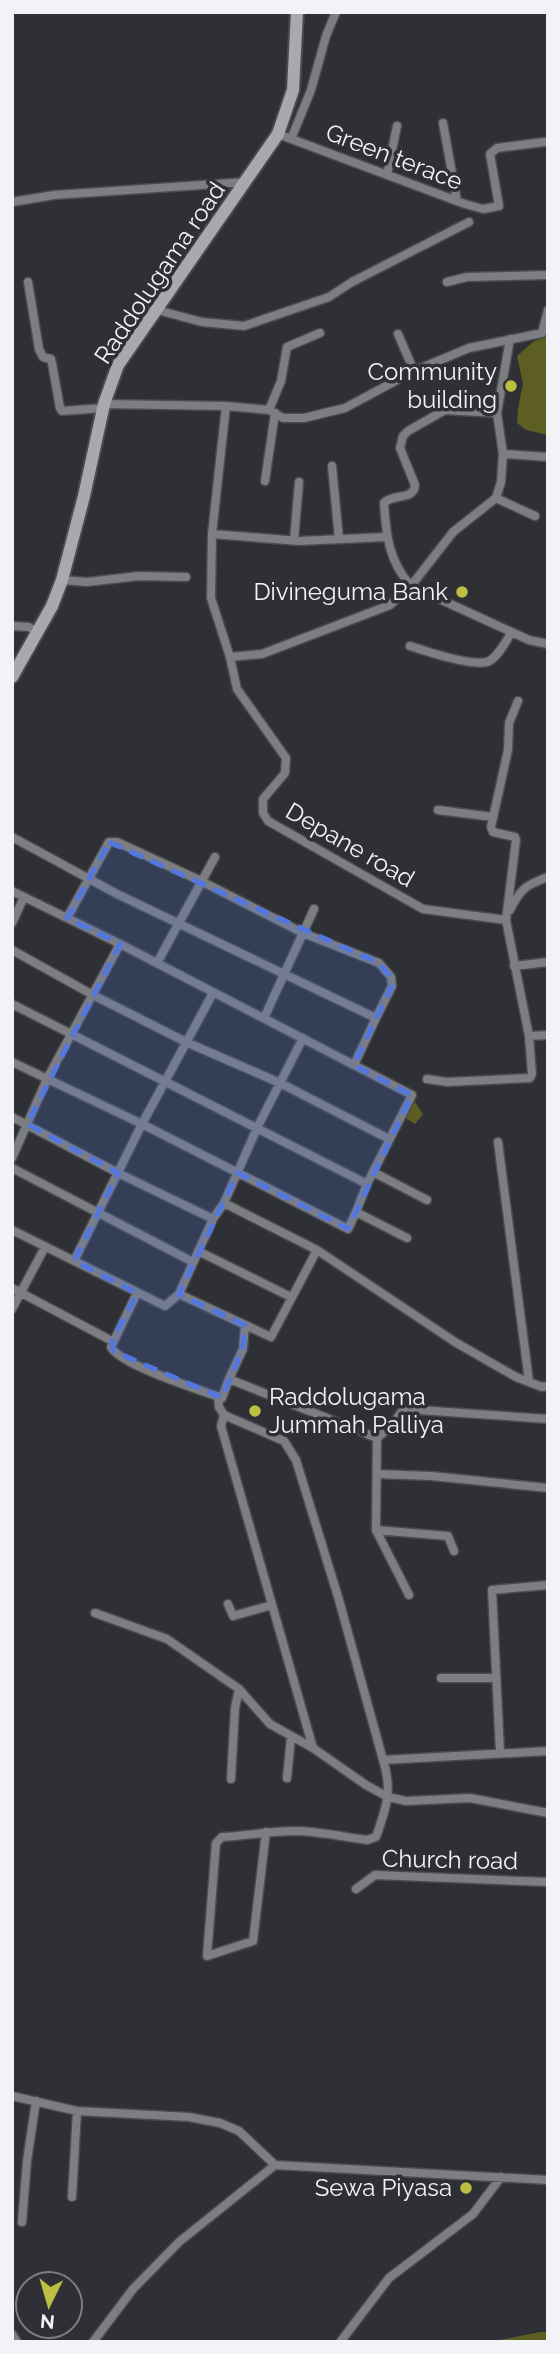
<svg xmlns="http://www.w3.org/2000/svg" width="560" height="2354" font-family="Raleway,sans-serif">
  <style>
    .green { fill: #5d5e22 }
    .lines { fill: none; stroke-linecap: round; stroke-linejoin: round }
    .street-casing { stroke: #494b50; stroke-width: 11 }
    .secondary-casing { stroke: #494b50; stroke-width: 16 }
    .street { stroke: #7c7e81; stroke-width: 8 }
    .secondary { stroke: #a8a9ae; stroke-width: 12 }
    .marked { fill: #5277e0; fill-opacity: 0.2; stroke: #5277e0; stroke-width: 5; stroke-dasharray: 14 9; stroke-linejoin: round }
    .poi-dot { fill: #bdbf43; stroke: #2e3035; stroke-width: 2.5 }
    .labels { text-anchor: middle; stroke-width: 7; stroke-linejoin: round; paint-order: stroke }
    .street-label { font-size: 24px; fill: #f2f3f7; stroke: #2e3035 }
    .poi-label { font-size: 24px; fill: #f2f3f7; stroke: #2e3035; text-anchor: end }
  </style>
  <rect width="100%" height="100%" fill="#2e3035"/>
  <path class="green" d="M548,336V435L526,430L517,423L518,409L523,383L517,356L533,342Z
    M412,1098L423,1114L415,1124L402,1116Z
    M540,2332H548V2342H490Z"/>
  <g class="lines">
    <g class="street-casing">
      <path id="street" d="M443,123L457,201
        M278,134L465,204L483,209L499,206L490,154L497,148L544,142
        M291,139L311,90L326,36L336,12
        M387,175L397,126
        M12,202L54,195L246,182
        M28,282L39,349L43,357L51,359L52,363L60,408L62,411L103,408
        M447,282L467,277L548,275
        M157,310L202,322L244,326L329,297L352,282L469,222
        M398,334L414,371
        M510,339L497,413L503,454L548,457
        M104,404L226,406L269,410L283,418H304L345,408L414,371L469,348L542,333L548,310
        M226,406L212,534L211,598L230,657L237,689L286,758L285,773L263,799V813L268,821L423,909L506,920L529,1036L532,1074L530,1078L447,1082L427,1079
        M269,410L281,381L287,347L320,333
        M497,413L445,410L408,431L403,436L400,448L415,485C414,501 393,493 384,503C386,535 389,562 411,586L529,640L548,644
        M332,466L339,539
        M265,481L275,413
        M496,498L535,516
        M212,534L299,541L386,537
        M294,540L299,482
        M62,580L87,582L139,576L186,577
        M12,626L29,627L38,633
        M410,646C425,651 471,666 487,662C497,659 506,641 512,632
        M230,657L262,654L390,605L411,586L453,532L496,498L501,482L503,454
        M438,810L493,817
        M12,837L117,894L376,1018L354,1065
        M12,891L120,944L412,1095L367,1184L356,1212
        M510,910C521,888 526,885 548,877
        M67,918L109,842H117L201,881L303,933L379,963L391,977L392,986L376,1018
        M506,920L516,840L515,837L493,832L491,827L508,750L509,723L518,701
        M12,923L24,897
        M12,950L93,995L186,1042L280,1083L389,1139
        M157,963L215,857
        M514,966L548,962
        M12,1004L367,1184
        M264,1018L314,909
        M529,1036L548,1035
        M12,1062L142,1124L348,1229L356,1212L407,1238
        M12,1117L118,1173L213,1219L224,1203L257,1128L303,1038
        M498,1142L529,1381
        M12,1158L47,1079L120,944
        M12,1168L193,1262
        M373,1172L427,1200
        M224,1203L317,1250L455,1342L516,1377L542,1387L548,1386
        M12,1230L165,1306L179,1294L213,1219
        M198,1251L291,1297
        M74,1261L142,1124L213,993
        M12,1288L112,1341
        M137,1293L111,1347C120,1365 200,1390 222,1398L229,1379L377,1438L376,1530L409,1595
        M179,1294L271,1337L317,1250
        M12,1309L45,1247
        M229,1379L243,1349L245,1325
        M218,1397L219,1407L224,1415L284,1441L296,1460L339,1600L383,1760L548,1751
        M224,1415L221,1426L313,1748
        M377,1438L390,1427L404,1409L548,1419
        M377,1474L431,1476L548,1488
        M376,1530L448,1536L454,1551
        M228,1604L233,1616L272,1605
        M95,1613L167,1639L239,1689L270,1724L313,1748L366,1785L388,1797L406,1801L470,1798L548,1813
        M441,1678H495
        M500,1752L492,1590L548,1585
        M287,1778L291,1737
        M231,1779L235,1708L239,1689
        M266,1832L253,1941L207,1956L216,1843L222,1837C246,1836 270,1831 295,1831C318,1831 344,1837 367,1840L376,1837C386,1809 393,1790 383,1760
        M356,1889L375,1875L548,1882
        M12,2096L77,2111L189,2117L220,2123L239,2131L275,2165L548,2180
        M72,2197L77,2111
        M22,2222L27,2161L36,2101
        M12,2334L17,2342
        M341,2341L389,2278L473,2214L501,2177
        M93,2342L133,2289L179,2242L275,2165"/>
    </g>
    <g class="secondary-casing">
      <path id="secondary" d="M12,677L52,606L62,580L84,496L104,404L118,365L278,134L293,90L297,12"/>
    </g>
    <use href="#street" class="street"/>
    <use href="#secondary" class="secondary"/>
  </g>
  <path class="marked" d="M109,842L379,963L391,977L392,986L354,1065L412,1095L348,1229L238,1173L179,1294L245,1325L243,1349L222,1398L113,1351L112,1341L137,1293L74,1261L118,1173L27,1124L120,944L67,918Z"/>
  <g class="poi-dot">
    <circle cx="511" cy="386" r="7"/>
    <circle cx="462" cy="592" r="7"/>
    <circle cx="255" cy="1411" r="7"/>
    <circle cx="466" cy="2188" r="7"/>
  </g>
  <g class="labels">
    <g class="street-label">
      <text transform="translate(394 157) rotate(21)" y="8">Green terace</text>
      <text transform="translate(160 273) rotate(-56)" y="8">Raddolugama road</text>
      <text transform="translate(350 845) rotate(30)" y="8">Depane road</text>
      <text transform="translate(450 1860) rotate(1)" y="8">Church road</text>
    </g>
    <g class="poi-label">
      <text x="497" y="380">Community<tspan x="497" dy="28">building</tspan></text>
      <text x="448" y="600">Divineguma Bank</text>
      <text x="269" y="1405" text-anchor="start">Raddolugama<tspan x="269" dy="28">Jummah Palliya</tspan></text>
      <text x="452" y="2196">Sewa Piyasa</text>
    </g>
  </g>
  <rect width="560" height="2354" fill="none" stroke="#f2f3f7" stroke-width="28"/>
  <g transform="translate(49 2305) rotate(185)"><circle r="33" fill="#2e3035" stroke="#7c7e83" stroke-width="2"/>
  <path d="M0-5L12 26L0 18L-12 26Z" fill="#bdbf43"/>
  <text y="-10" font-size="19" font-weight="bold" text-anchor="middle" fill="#f2f3f7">N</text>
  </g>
</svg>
